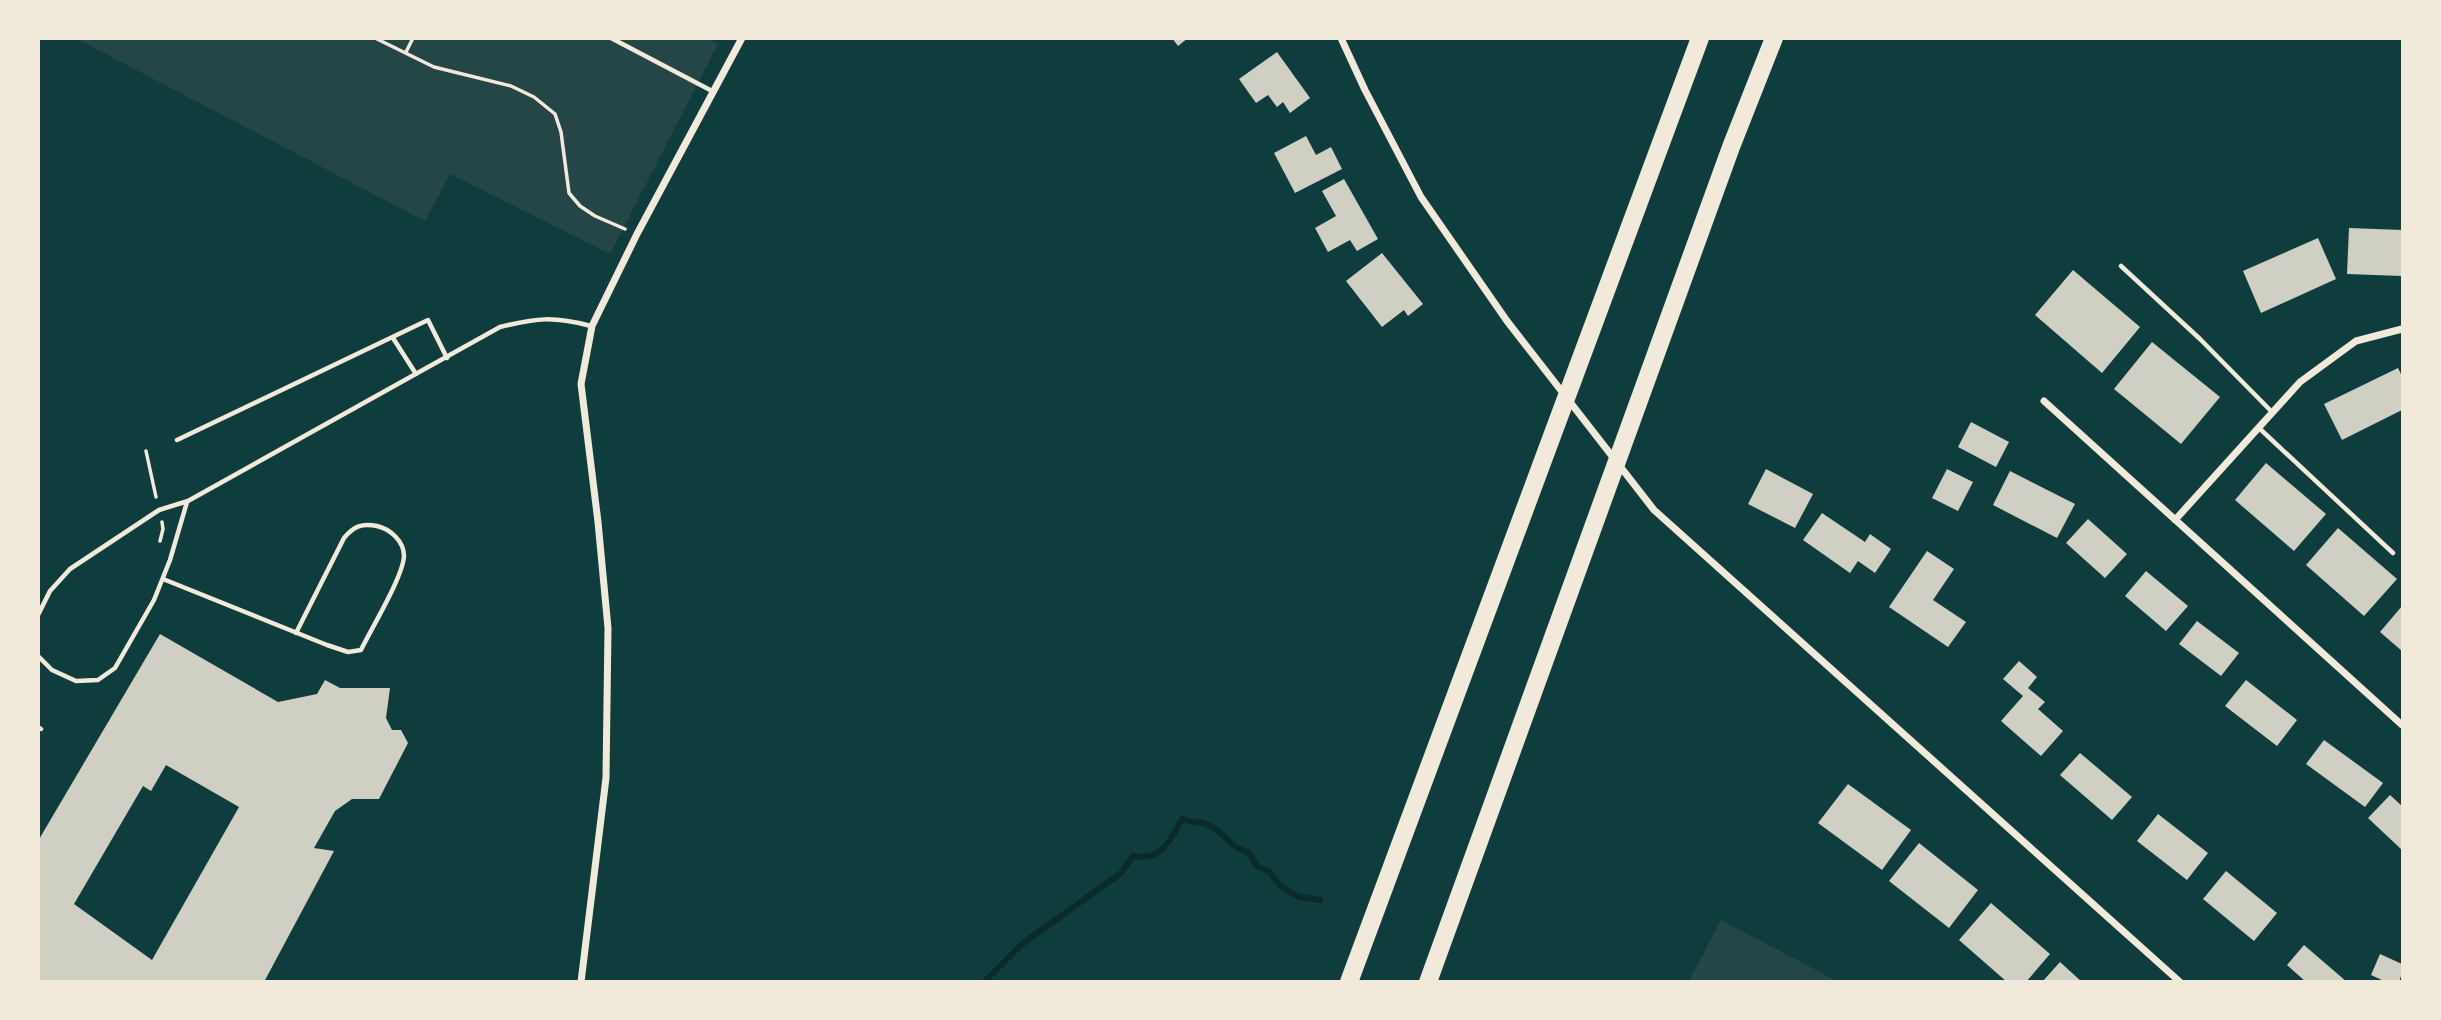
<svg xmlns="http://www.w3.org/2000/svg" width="2441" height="1020" font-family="'Roboto Serif',serif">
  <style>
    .green { fill: #244646 }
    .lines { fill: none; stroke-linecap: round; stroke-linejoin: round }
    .stream { stroke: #0a2a2b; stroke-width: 6 }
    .building { fill: #cfcfc3; fill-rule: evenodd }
    .path { stroke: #f1e9da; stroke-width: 3.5 }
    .service { stroke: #f1e9da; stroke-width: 4.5 }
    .minor { stroke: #f1e9da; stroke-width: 7 }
    .motorway { stroke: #f1e9da; stroke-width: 18 }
  </style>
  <rect width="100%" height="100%" fill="#0f3d3e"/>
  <path class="green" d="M706,38L718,44L610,254L450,174L425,221L77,39Z
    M1721,920L1837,981H1689Z"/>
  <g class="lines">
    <path class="stream" d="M984,982L1022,944L1121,873L1133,856C1162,861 1170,841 1182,819C1192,823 1202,821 1210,826C1227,835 1229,847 1248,852L1257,866L1270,872L1280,886L1299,897L1320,900"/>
  </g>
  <path class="building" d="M1172,38H1188L1178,46Z
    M1277,52L1310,98L1290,113L1283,102L1277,107L1268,95L1256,103L1239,79Z
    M1306,136L1316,155L1331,147L1342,169L1295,193L1274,153Z
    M1344,179L1378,239L1357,251L1350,240L1328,252L1315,228L1336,216L1322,191Z
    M2349,228L2402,230V276L2347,274Z
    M2318,238L2336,279L2261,313L2243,271Z
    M1382,253L1423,304L1408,316L1404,310L1382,327L1346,281Z
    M2073,270L2140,327L2102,373L2035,315Z
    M2152,342L2220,397L2181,444L2114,389Z
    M2398,368L2402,376V410L2342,440L2324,404Z
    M1971,422L2009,442L1996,467L1958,447Z
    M2266,463L2326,514L2294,551L2235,500Z
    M1766,469L1813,494L1795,528L1748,504Z
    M1947,469L1973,482L1958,511L1932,498Z
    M2010,471L2075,504L2057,538L1993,505Z
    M1822,513L1865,542L1870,534L1891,549L1875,573L1858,561L1850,573L1803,540Z
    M2088,519L2127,554L2105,578L2066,543Z
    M2338,528L2397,579L2364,616L2306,565Z
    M1927,551L1954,569L1933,600L1966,622L1948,647L1889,607Z
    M2146,571L2188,606L2166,631L2125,596Z
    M2402,606V651L2380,632Z
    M2197,621L2239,653L2221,676L2179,644Z
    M160,634L278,702L317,694L325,680L340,688H390L386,718L392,730H401L408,743L379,799H352L335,811L314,848L334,851L264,982H38V841ZM166,765L239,807L152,960L74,904L143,786L151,791Z
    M2019,661L2037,677L2028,688L2045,702L2038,709L2063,731L2041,756L2001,721L2023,696L2003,679Z
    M2246,680L2297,720L2277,746L2225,706Z
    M2324,740L2383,783L2365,807L2306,764Z
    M2080,753L2132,797L2112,820L2060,775Z
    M1848,784L1911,830L1882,870L1818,823Z
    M2390,795L2402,806V850L2368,818Z
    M2158,814L2208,853L2187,880L2137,841Z
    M1919,843L1978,890L1949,928L1889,881Z
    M2226,871L2277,913L2254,941L2203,899Z
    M1991,903L2050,954L2026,982H2007L1959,940Z
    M2304,945L2347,982H2306L2287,965Z
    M2380,954L2402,964V973L2399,982H2386L2371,975Z
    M2060,962L2082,982H2042Z"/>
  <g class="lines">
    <path class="path" d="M375,38L434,67L511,86L534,97L555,114L561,132L569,193L580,206L595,216L625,229
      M406,52L413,38
      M146,451L156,497
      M160,541L163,529L162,522"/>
    <path class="service" d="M611,38L714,92
      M2121,266L2200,339L2272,412
      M393,338L416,374
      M2259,428L2393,553
      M177,440L428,320L447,358
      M163,579L327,645L348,652L361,650C371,629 403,577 404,556C404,541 390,529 377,526C362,523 354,526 344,538L296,633
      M38,615L50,591L70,569L159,510L188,501L500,327C537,318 553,316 591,326
      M38,656L52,670L76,681L98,680L115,668L154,600L170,560L187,502
      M38,727L41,729"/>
    <path class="minor" d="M1341,38L1365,90L1421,197L1507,321L1654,510L2180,982
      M2044,401L2402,725
      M2175,520L2300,382L2356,341L2402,329
      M581,982L606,778L608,628L598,522L581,384L592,326L637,234L742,38"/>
    <path class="motorway" d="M1349,982L1700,38
      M1428,982L1731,147L1774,38"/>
  </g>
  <rect width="2441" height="1020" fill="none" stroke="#f1e9da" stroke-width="80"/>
</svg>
